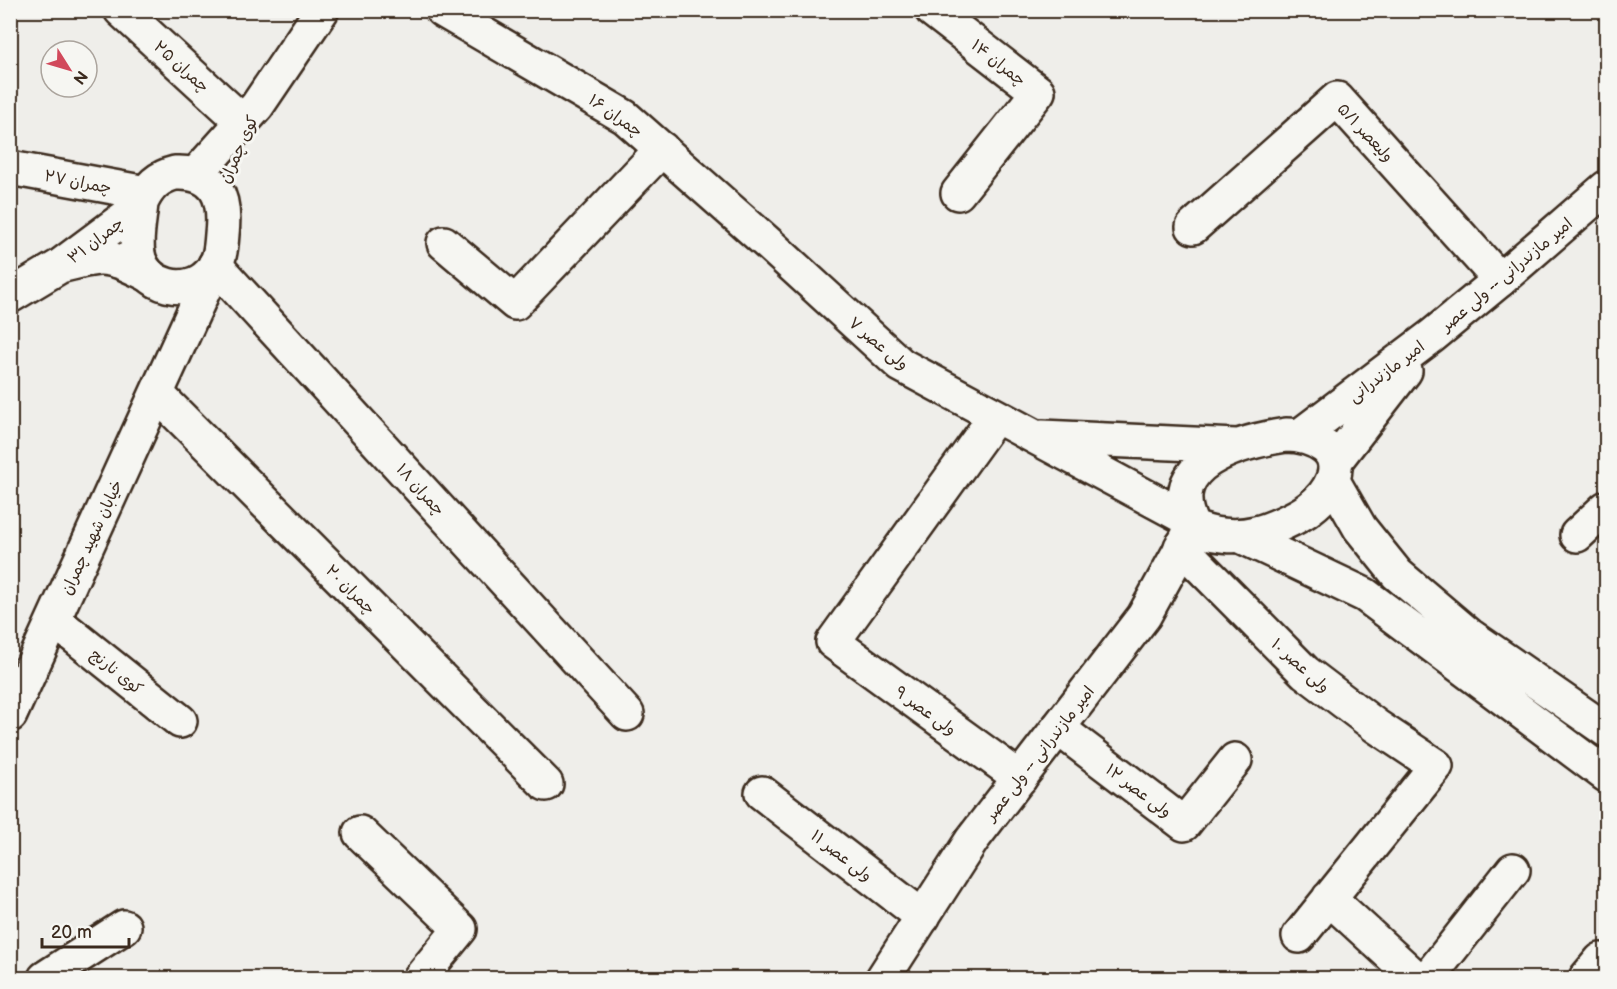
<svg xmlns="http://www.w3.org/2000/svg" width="1617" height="989" font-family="'Balsamiq Sans','Playpen Sans Arabic',sans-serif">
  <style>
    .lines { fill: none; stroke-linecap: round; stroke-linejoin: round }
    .minor-casing { stroke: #3b2a1e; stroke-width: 38 }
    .tertiary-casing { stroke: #3b2a1e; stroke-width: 38 }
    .secondary-casing { stroke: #3b2a1e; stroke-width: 38 }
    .minor { stroke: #f6f6f2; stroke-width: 33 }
    .tertiary { stroke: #f6f6f2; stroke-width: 33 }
    .secondary { stroke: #f6f6f2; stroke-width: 33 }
    .labels { text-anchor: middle; stroke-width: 6; stroke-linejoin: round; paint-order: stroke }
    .street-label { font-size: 16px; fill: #3b2a1e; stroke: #f6f6f2 }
  </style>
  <rect width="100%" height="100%" fill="#efeeea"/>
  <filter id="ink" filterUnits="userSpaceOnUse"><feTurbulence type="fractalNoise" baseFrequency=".0167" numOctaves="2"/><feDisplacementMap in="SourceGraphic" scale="12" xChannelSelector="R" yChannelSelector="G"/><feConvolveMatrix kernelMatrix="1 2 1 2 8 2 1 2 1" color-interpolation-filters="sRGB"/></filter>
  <g filter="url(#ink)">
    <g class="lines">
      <g class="minor-casing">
        <path id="minor" d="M121,10L243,122
          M932,10L1038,92L958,193
          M10,168L146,193
          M144,196L127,216L60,266C72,263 86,259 98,258C116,257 134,268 149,275
          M1193,227L1337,99L1500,280
          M444,243L515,303L662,149
          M215,265L627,714
          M10,296L60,266
          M157,394L546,784
          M995,417L833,642L1020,778
          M1577,535L1606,508
          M1181,547L1305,672L1376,726L1436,766L1299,936
          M54,620L180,721
          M1058,728L1184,824L1235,760
          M762,793L923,917
          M360,833L460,929L420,978
          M1329,898L1416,978
          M45,978L124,927
          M1428,978L1513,870
          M1586,978L1601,960"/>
      </g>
      <g class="tertiary-casing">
        <path id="tertiary" d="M1301,435L1432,336L1500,280L1606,188
          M1336,460L1405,371
          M1333,481L1360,528L1397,574L1469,635L1606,730
          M1241,536L1365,595L1606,775"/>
      </g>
      <g class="secondary-casing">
        <path id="secondary" d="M442,10L625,117L771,246L901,365L1188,519
          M175,173C217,171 226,198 222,234C221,248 220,262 210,273C187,298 144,287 138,254C135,238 140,218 141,203C148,187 158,177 175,173Z
          M196,174L257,106L322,10
          M1286,435C1301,435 1313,438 1325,447C1347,465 1329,494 1310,508C1299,517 1270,530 1256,533C1236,538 1211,536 1193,527C1159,463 1240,442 1286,435Z
          M1042,437L1236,446
          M10,715L215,265
          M883,978L972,840L1144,616L1193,527"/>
      </g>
      <use href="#minor" class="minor"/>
      <use href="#tertiary" class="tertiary"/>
      <use href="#secondary" class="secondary"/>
    </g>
  </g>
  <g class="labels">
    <g class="street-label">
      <text transform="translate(999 62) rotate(38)" y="6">چمران ۱۴</text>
      <text transform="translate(182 66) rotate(42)" y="6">چمران ۲۵</text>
      <text transform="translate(616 115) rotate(35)" y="6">چمران ۱۶</text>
      <text transform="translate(1366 132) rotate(47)" y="6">ولیعصر ۵/۱</text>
      <text transform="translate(238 149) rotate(-66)" y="6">کوی چمران</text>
      <text transform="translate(78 181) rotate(11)" y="6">چمران ۲۷</text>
      <text transform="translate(95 240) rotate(-37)" y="6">چمران ۳۱</text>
      <text transform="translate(1506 274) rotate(-40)" y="6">امیر مازندرانی -- ولی عصر</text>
      <text transform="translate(879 343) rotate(40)" y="6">ولی عصر ۷</text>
      <text transform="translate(1386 371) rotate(-37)" y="6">امیر مازندرانی</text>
      <text transform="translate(421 489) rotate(48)" y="6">چمران ۱۸</text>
      <text transform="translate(91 537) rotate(-65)" y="6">خیابان شهید چمران</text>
      <text transform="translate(351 589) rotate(45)" y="6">چمران ۲۰</text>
      <text transform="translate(1301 665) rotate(42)" y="6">ولی عصر ۱۰</text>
      <text transform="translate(117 671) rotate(39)" y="6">کوی نارنج</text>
      <text transform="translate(926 710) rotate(36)" y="6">ولی عصر ۹</text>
      <text transform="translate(1039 753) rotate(-52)" y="6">امیر مازندرانی -- ولی عصر</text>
      <text transform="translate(1139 790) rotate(37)" y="6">ولی عصر ۱۲</text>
      <text transform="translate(842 855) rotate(38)" y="6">ولی عصر ۱۱</text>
    </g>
  </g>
  <rect width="1617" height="989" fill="none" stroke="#f6f6f2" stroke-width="36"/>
  <rect x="18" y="18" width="1581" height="953" fill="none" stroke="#3b2a1e" stroke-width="2" filter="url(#ink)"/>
  <g transform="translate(69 69) rotate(127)"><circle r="28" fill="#f6f6f2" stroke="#aba49d" stroke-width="1.5"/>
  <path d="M0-4.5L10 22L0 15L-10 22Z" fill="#d1495b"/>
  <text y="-9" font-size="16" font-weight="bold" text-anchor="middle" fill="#3b2a1e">N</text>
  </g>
  <path d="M42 938v9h87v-9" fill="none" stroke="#3b2a1e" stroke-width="3"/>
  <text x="51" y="938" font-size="18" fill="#3b2a1e" stroke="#f6f6f2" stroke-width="4.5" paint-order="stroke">20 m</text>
</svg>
